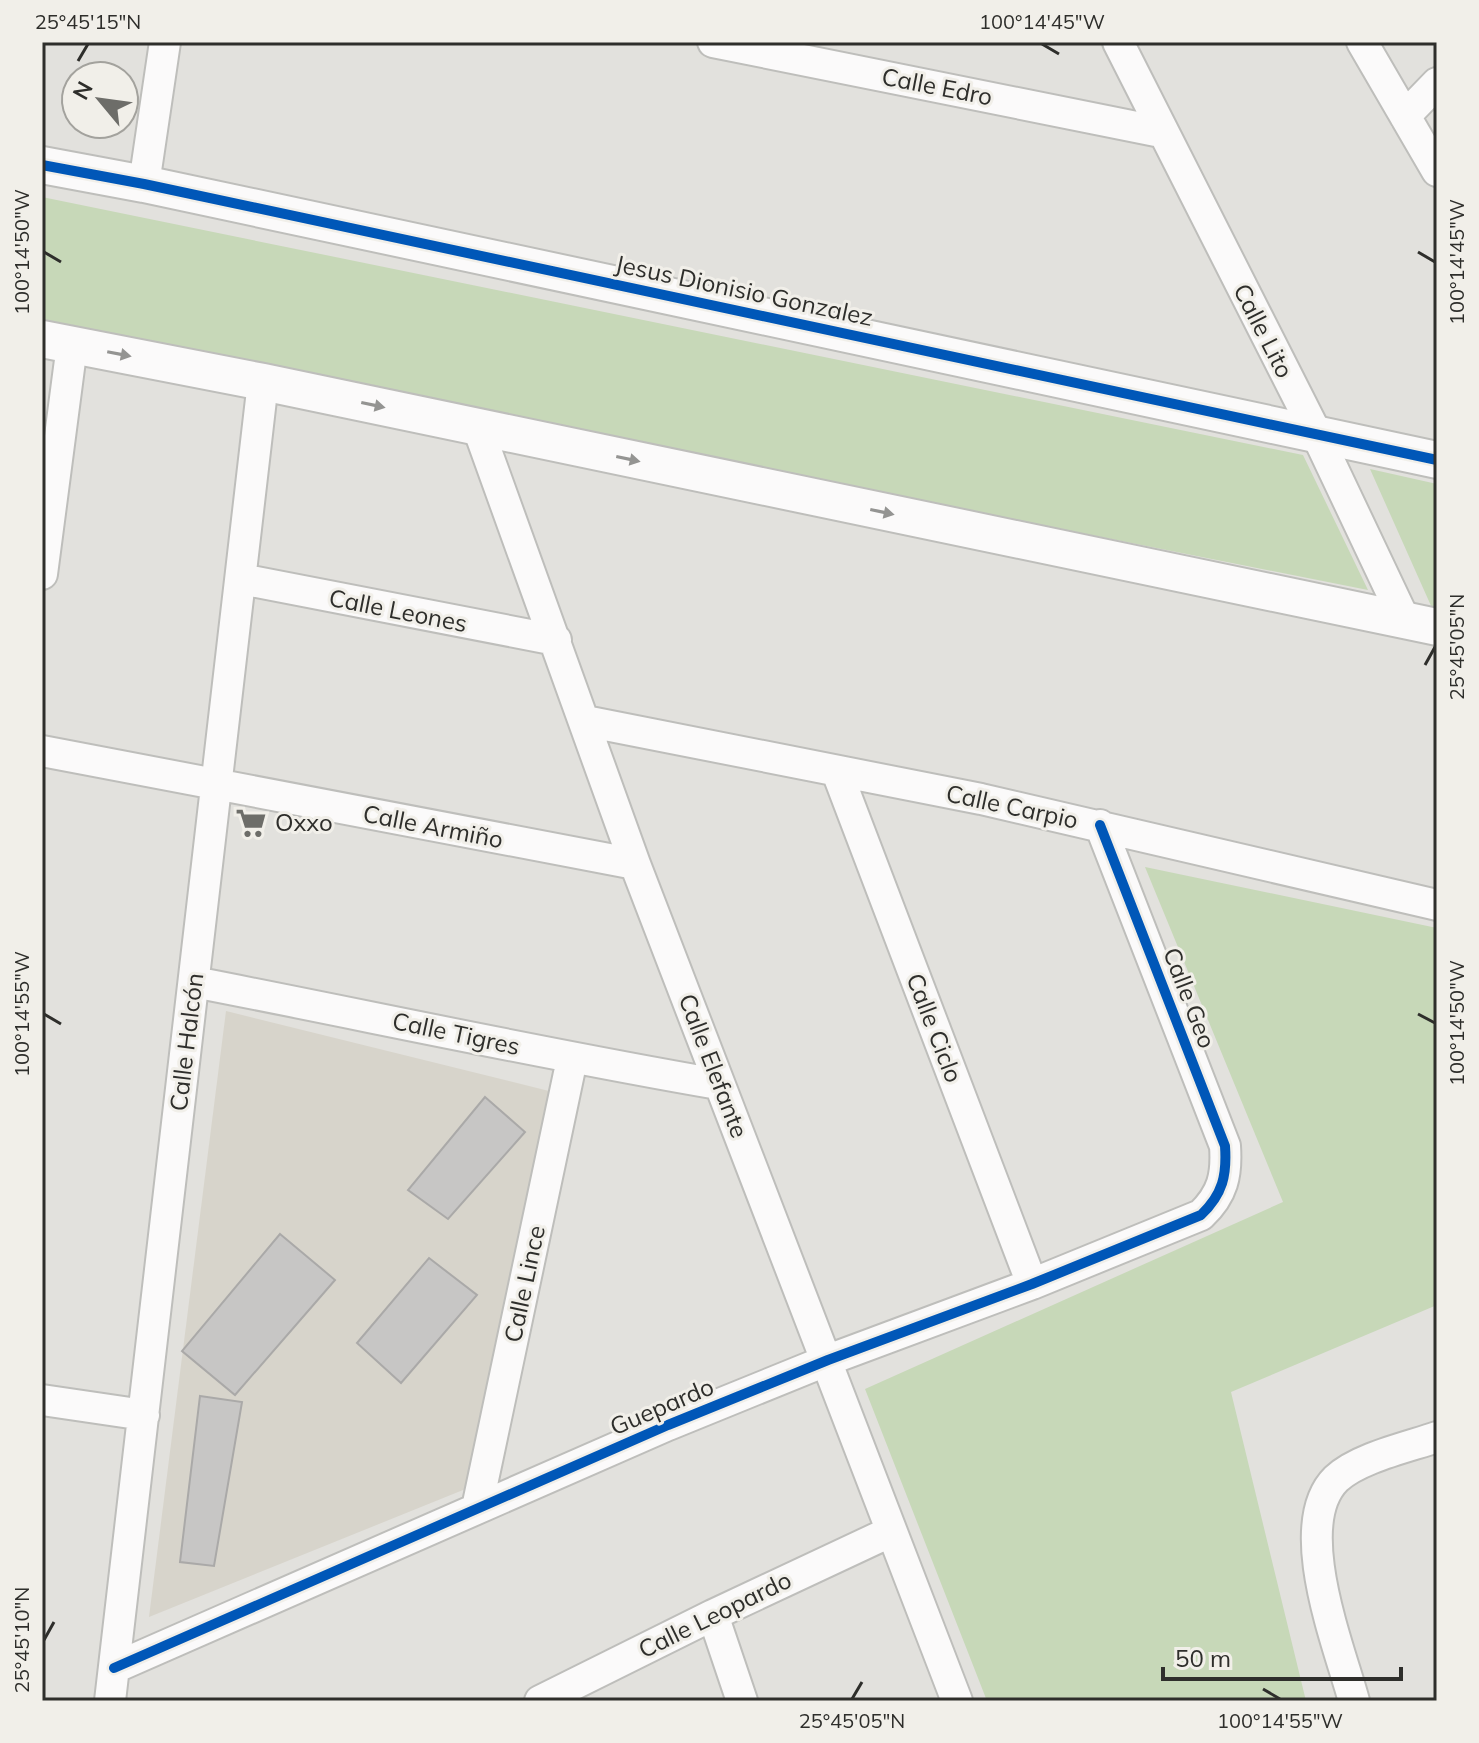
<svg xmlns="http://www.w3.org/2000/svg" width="1479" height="1743" font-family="Mulish,sans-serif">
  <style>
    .built { fill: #d7d4cb }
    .park { fill: #c7d8b8 }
    .building { fill: #c7c6c5; stroke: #aaa9a8; stroke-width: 2 }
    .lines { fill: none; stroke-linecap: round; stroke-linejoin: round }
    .minor-casing { stroke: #bebebb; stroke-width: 34 }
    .tertiary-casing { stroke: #bebebb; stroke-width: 40 }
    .minor { stroke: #fbfafa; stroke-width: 30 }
    .tertiary { stroke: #fbfafa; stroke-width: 36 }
    .cycleway-casing { stroke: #f1efe9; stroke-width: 15 }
    .cycleway { stroke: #0057b8; stroke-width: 10 }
    .oneway { fill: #949492 }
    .ticks { fill: none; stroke: #2e2e2b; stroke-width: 3 }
    .labels { text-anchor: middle; stroke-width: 6; stroke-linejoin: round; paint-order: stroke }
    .street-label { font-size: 24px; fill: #2e2e2b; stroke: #f1efe9 }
    .poi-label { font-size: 24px; fill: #2e2e2b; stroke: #f1efe9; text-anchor: start }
    .neatline { fill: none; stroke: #2e2e2b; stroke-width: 3 }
    .ticks-label { font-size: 20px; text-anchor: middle; fill: #2e2e2b }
  </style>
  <rect width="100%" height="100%" fill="#e2e1dd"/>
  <path class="built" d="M226,1011L553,1092L468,1488L149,1617Z"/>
  <path class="park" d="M42,197L1303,455L1368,590L42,326Z
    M1370,469L1437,484V609L1432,608Z
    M1145,867L1437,928V1305L1231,1392L1306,1701H987L865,1389L1283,1202Z"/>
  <path class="building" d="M485,1097L525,1132L448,1219L408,1190Z
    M280,1234L335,1280L235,1395L182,1351Z
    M429,1258L477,1295L401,1383L357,1343Z
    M200,1396L242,1402L214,1566L180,1562Z"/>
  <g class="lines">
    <g class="minor-casing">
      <path id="minor" d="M713,42L1161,132
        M1118,42L1316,433L1405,621
        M1362,42L1437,171
        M1405,116L1437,83
        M144,184L165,42
        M478,428L635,864L957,1701
        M42,574L72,345
        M241,579L556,640
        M585,721L981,799L1437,905
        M42,751L635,864
        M837,772L1032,1284
        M194,982C369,1016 543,1054 718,1084
        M42,1400L144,1415
        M477,1508L572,1059
        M713,1615L742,1701
        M114,1668L668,1425L828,1360L1032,1284L1201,1215C1223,1194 1227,1175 1225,1146L1100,825
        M110,1701L263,382
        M540,1701L713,1615L890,1532
        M1354,1701C1339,1646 1290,1525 1336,1479C1358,1458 1408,1447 1437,1437"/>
    </g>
    <g class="tertiary-casing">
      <path id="tertiary" d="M42,165L144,184L1437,460
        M42,339L263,382L1437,627"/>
    </g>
    <use href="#minor" class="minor"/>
    <use href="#tertiary" class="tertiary"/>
    <g class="cycleway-casing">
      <path id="cycleway" d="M42,165L144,184L1437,460
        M114,1668L668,1425L828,1360L1032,1284L1201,1215C1223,1194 1227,1175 1225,1146L1100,825"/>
    </g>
    <use href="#cycleway" class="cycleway"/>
  </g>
  <defs><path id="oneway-solid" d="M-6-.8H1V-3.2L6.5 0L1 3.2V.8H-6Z" transform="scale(2)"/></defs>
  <g class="oneway">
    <use href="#oneway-solid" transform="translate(119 354) rotate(11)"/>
    <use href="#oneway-solid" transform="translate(373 405) rotate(12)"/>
    <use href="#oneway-solid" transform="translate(628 459) rotate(12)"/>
    <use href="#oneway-solid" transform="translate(882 512) rotate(12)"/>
  </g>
  <path class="ticks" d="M1042,44L1059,54M78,61L88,44M44,252L61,262M1418,252L1435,262M1425,665L1435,647M44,1014L61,1024M1418,1014L1435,1023M44,1640L54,1622M1263,1689L1280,1699M852,1699L862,1682"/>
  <defs>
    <g id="supermarket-bare" transform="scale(2.4)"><path d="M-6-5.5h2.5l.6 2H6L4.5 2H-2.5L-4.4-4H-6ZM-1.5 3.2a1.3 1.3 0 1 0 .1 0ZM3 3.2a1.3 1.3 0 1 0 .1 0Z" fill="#6d6d69" stroke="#f1efe9" stroke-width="2.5" paint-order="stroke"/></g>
  </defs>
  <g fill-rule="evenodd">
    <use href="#supermarket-bare" x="251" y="823"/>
  </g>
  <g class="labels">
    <g class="street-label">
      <text transform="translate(937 87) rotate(11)" y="8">Calle Edro</text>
      <text transform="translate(744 291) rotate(12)" y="8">Jesus Dionisio Gonzalez</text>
      <text transform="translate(1263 331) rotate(63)" y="8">Calle Lito</text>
      <text transform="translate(398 611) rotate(11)" y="8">Calle Leones</text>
      <text transform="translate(1012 807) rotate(12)" y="8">Calle Carpio</text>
      <text transform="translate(433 827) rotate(11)" y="8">Calle Armiño</text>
      <text transform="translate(1189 998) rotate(69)" y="8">Calle Geo</text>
      <text transform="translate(934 1028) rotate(69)" y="8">Calle Ciclo</text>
      <text transform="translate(456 1034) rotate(12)" y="8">Calle Tigres</text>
      <text transform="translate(187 1042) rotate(-83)" y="8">Calle Halcón</text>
      <text transform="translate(713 1066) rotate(69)" y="8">Calle Elefante</text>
      <text transform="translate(525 1284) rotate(-78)" y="8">Calle Lince</text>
      <text transform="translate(662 1407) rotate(-23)" y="8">Guepardo</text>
      <text transform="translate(715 1615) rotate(-26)" y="8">Calle Leopardo</text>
    </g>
    <g class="poi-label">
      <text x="275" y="831">Oxxo</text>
    </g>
  </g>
  <rect width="1479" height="1743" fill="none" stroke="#f1efe9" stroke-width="88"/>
  <g transform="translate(100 100) rotate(299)"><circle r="38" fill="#f1efe9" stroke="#a3a29d" stroke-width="2"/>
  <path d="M0-6L14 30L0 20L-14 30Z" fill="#6d6d69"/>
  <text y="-12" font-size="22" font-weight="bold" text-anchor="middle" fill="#2e2e2b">N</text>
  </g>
  <path d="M1163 1667v12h238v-12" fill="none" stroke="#2e2e2b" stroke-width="4"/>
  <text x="1175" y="1667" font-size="24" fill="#2e2e2b" stroke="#f1efe9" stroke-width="6" paint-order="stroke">50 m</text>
  <rect x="44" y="44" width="1391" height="1655" class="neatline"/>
  <g class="ticks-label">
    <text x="88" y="29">25°45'15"N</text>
    <text x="1042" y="29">100°14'45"W</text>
    <text transform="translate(22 252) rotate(-90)" y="7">100°14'50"W</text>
    <text transform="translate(1457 262) rotate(-90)" y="7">100°14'45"W</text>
    <text transform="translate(1457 647) rotate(-90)" y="7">25°45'05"N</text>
    <text transform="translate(22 1014) rotate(-90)" y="7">100°14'55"W</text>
    <text transform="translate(1457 1023) rotate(-90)" y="7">100°14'50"W</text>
    <text transform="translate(22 1640) rotate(-90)" y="7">25°45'10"N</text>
    <text x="852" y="1728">25°45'05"N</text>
    <text x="1280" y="1728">100°14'55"W</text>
  </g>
</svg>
